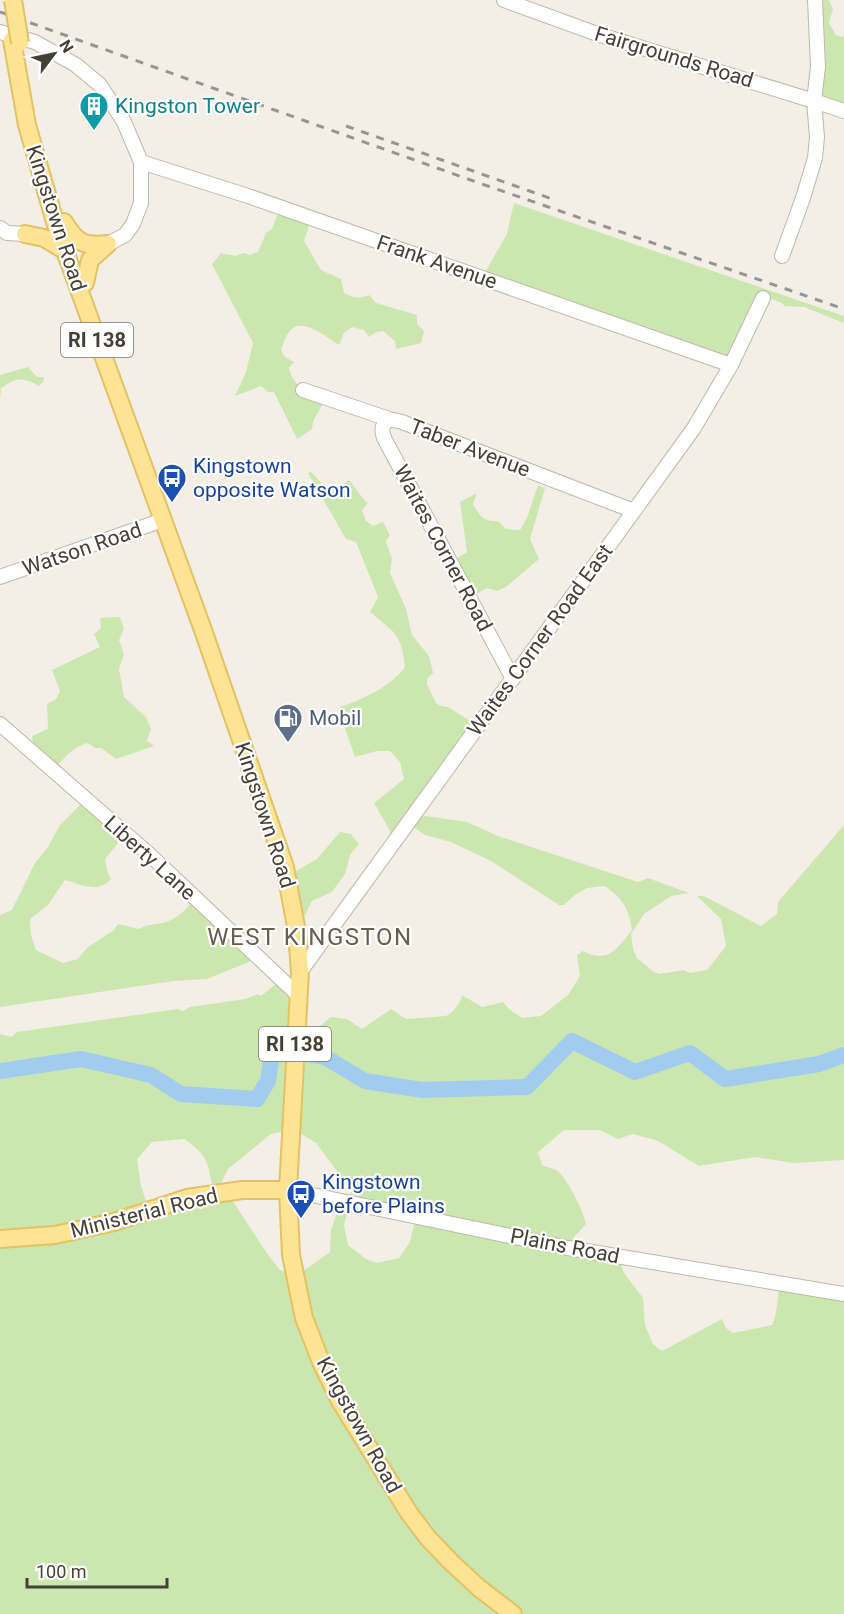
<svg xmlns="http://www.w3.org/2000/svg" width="844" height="1614" font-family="Roboto,sans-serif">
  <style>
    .green { fill: #cbe7af; fill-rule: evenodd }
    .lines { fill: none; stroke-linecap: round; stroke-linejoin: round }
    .river { stroke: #a2ccef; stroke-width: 16 }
    .minor-casing { stroke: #beb8a9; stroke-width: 16 }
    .major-casing { stroke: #e2c265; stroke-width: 20 }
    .minor { stroke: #fff; stroke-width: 14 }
    .major { stroke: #fde495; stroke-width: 16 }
    .rail { stroke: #959595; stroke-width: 3; stroke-dasharray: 8 8; stroke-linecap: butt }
    .major-bridge-casing { stroke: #e2c265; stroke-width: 20; stroke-linecap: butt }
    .major-bridge { stroke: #fde495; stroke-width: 16 }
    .labels { text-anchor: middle; stroke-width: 4.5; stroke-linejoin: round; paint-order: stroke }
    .shield { fill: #fff; stroke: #7d7972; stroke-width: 1.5 }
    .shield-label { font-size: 20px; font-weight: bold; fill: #454035 }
    .street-label { font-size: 21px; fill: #454035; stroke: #fff }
    .culture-label { font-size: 21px; fill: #0d838f; stroke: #fff; text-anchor: start }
    .transit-label { font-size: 21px; fill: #164399; stroke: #fff; text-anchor: start }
    .service-label { font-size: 21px; fill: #4e5e75; stroke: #fff; text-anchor: start }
    .quarter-label { font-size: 24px; letter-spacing: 1.5px; fill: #685e4d; stroke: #fff }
  </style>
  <rect width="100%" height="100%" fill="#f3efe6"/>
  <path class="green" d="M815,0H829L833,9L829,23L836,35L844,37V110L821,102Z
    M514,203L844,316V323L804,307L785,306L780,302L763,296L734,361L483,276L507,234Z
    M279,210L311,219L304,241L321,270L341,279L344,293C354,298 358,299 369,295L376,303L417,315V324L424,331L421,343L396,349L395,341L383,331L376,332L369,337L364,330L352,327L344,333L339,345C326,337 301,315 289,332C285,337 283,344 281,350L285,357L294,362L289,368C293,387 309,393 324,402L313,421L312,429L297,439L274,392H268L261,386L235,396L246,372L253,343L212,264L221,253L236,256L243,253L250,255L258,252L266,233L272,229Z
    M28,367L37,377H44L43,382L39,386C23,376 15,378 1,388L0,400V375Z
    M311,472L331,493L349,480L365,501L368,503L362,510L366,521L373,526L383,522L390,535L386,541L392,559L390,573L406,609L412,635L429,656L433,673L427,679V684L436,703L441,706L448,707L475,724L411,818L426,816L467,822L498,836L638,882L648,878L689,893L671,896L644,914L631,934L633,949L637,958L654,972L660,974L684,970L690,973L707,970L726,946L721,919L697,896H704L761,926L777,914L778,902L844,825V1160L794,1163L755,1157L699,1166L658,1141L633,1134L618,1139L600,1130H564L538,1152L542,1165C546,1167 552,1168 556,1170C567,1177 584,1212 586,1224L574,1237V1247L619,1258L624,1273L643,1298L645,1325L653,1344L662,1351L722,1319L726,1328L733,1333L772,1325C778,1313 777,1297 780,1283L844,1293V1614H0V1034L11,1037L17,1032L178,1009L183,1011L190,1007L245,999L258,994L261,996L277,983L292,998L295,1030H315L331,1017L347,1019L362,1029L391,1009L406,1019L446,1016C453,1013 461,1002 462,995L482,1007L503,1002L509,1009L522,1018L541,1016L568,995L580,976L577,955L583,951C609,965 618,947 632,930C628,907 624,900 605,886L587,888L575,895L564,905H559L491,861L451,842L425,835L408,823L393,840L389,829L374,803L404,779L400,762L390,751H377L355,757L338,708C363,699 389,688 405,667C401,633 395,633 370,612L378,597L356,542L346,539L308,473ZM293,1129L316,1143L352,1191L337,1212L331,1230L330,1252L302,1272L294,1275L280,1270L266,1252L221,1183L228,1169L271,1134ZM184,1139C209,1156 208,1163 213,1192L147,1204L141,1186L137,1159L152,1142ZM350,1202L416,1217L410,1242L399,1258L377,1263L366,1259L348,1245L344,1225Z
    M538,485L545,488L530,539L539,559L506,587L497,591L487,588L471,597L451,562L467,552L460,502L477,493L473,504C480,516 483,522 498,521L506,529L520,530L527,518Z
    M120,617L124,629L119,640L124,654L119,669L124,697L146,717L151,729L147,741L154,746L116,759L101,748H95L88,743C73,746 62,761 52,771L34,754L32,736L48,729L47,704L56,699L60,691L52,670L100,647L94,634L101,628L100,618Z
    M84,801L123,837L105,859L107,871L111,879C99,894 80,884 65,880L48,905L30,919L31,935L36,950L63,963L78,959L87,948L114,930L118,924L139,929C146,925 150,925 157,924C173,922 183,913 193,901L256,959L207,979L173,981L0,1007V915L12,910L35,863L48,847L60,825Z
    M340,832L351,834L359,844L350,855L345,874L332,892L312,901L304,917L293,926L284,878L317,859Z"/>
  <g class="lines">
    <path class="river" d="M303,1054L323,1056L365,1081L422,1090L527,1087L572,1041L635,1072L690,1053L725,1079L819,1064L844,1055
      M0,1071L81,1059L151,1075L181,1094L257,1099L268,1081L272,1054L287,1052"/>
    <g class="minor-casing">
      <path id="minor" d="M504,0L600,35L814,101L844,111
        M0,32L35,42L76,65L100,85L124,122L141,162V203L133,224L125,235L108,244
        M141,162L248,196L731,365
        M0,228L7,233L25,234
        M782,256L803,198L815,158L817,137L814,101L818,67L815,0
        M303,390L389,419L402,422L634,511
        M389,419C382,425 381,429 384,438L513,679
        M0,577L163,520
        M0,724L150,855L298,995
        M300,972L694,428L731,365L763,298
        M288,1190L568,1248L844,1294"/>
    </g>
    <g class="major-casing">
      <path id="major" d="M12,40L27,125L57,229L203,630L285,867L297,932L300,972L288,1190L291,1255L304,1318L321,1362L340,1401L409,1513L428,1538L451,1562L479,1588L513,1614
        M64,222C77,243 84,247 108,244
        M25,234L44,238L64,250
        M85,283L90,260L108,244
        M0,1239L55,1235L114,1222L187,1198L242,1190H288"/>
    </g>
    <use href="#minor" class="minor"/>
    <use href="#major" class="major"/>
    <path class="rail" d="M0,12L479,183L844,309
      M346,126L555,200"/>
    <g class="major-bridge-casing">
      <path id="major-bridge" d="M13,0L20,43"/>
    </g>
    <use href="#major-bridge" class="major-bridge"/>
  </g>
  <defs>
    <g id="building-pin" transform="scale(1.5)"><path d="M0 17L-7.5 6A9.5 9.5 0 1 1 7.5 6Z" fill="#0f9aa8" stroke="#fff"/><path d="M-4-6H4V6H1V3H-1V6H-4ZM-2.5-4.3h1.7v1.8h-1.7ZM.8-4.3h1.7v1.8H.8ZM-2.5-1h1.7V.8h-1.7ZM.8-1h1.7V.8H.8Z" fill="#fff"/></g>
    <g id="bus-pin" transform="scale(1.5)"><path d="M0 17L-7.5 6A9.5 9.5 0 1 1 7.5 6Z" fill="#1a4fb4" stroke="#fff"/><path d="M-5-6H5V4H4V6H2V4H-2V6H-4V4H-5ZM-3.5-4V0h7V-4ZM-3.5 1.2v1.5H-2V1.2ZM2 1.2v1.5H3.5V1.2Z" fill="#fff"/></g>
    <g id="fuel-pin" transform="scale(1.5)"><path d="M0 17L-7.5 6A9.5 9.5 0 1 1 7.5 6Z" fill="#5c6f8a" stroke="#fff"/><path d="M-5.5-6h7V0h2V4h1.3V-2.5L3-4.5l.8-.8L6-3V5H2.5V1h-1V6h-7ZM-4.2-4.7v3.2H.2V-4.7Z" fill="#fff"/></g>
  </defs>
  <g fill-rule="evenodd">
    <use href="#building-pin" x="94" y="106"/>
    <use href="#bus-pin" x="172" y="478"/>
    <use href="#fuel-pin" x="288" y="718"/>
    <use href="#bus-pin" x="301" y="1194"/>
  </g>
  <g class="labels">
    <g class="shield">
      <rect x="61" y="323" width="72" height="34" rx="4.5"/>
      <rect x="259" y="1027" width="72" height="34" rx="4.5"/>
    </g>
    <g class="shield-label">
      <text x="97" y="347">RI 138</text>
      <text x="295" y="1051">RI 138</text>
    </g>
    <g class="street-label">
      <text transform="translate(674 57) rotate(17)" y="7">Fairgrounds Road</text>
      <text transform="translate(56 218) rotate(72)" y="7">Kingstown Road</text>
      <text transform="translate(437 262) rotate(19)" y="7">Frank Avenue</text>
      <text transform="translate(470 448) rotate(21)" y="7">Taber Avenue</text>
      <text transform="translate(443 548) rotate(62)" y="7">Waites Corner Road</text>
      <text transform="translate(82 549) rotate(-19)" y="7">Watson Road</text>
      <text transform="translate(540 640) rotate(-54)" y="7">Waites Corner Road East</text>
      <text transform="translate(265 815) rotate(72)" y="7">Kingstown Road</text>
      <text transform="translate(150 858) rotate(42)" y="7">Liberty Lane</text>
      <text transform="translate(144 1213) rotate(-14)" y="7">Ministerial Road</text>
      <text transform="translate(565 1246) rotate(11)" y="7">Plains Road</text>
      <text transform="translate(359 1425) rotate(61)" y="7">Kingstown Road</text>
    </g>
    <g class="culture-label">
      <text x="115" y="113">Kingston Tower</text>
    </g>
    <g class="transit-label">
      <text x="193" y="473">Kingstown<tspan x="193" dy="24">opposite Watson</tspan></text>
      <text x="322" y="1189">Kingstown<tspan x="322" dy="24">before Plains</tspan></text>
    </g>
    <g class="service-label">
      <text x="309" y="725">Mobil</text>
    </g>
    <g class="quarter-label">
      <text x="310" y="945">WEST KINGSTON</text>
    </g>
  </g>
  <g transform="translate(54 54) rotate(58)" stroke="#ffffff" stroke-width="4.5" paint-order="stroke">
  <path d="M0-4.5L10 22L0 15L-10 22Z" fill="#454035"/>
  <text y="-9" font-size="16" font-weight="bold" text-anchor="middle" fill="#454035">N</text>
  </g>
  <path d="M27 1578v9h140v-9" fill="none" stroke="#454035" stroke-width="3"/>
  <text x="36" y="1578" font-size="18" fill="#454035" stroke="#ffffff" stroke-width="4.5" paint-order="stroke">100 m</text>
</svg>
